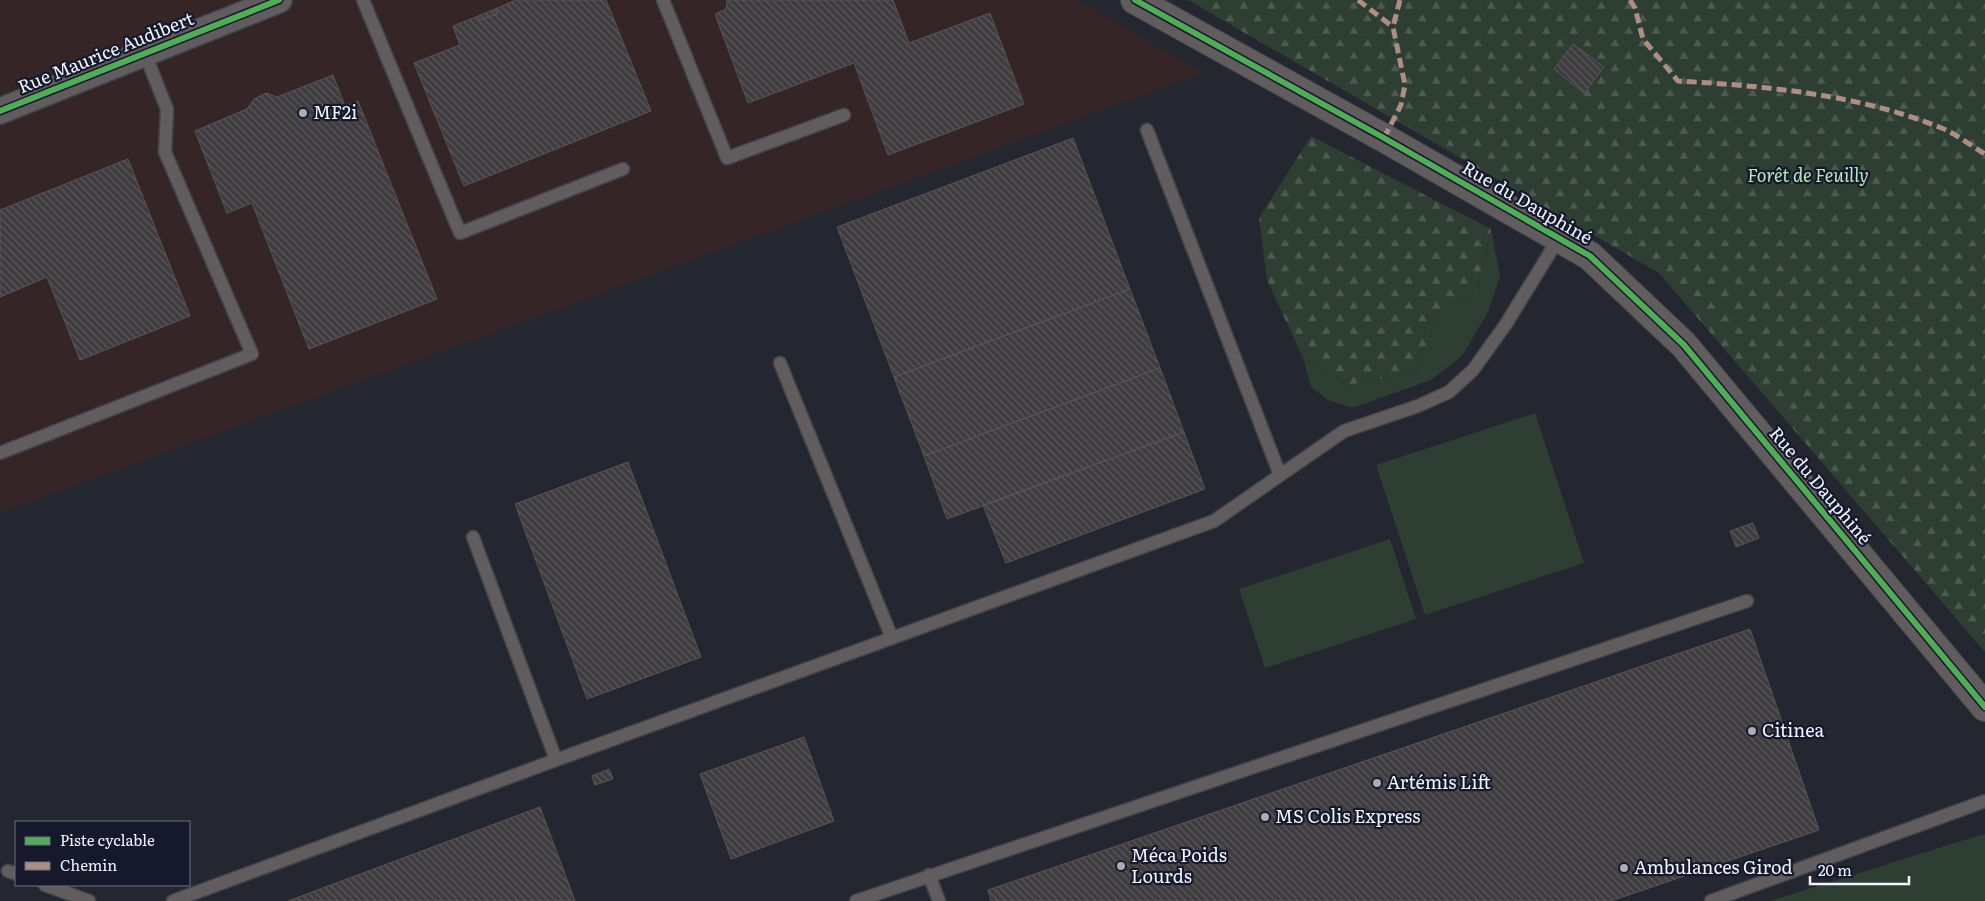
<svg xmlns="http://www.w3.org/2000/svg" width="1985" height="901" font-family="Literata,serif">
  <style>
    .commercial { fill: #362526 }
    .green { fill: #2e3e32 }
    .forest { fill: url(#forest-firs) }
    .building { fill: url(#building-back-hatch); stroke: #585458 }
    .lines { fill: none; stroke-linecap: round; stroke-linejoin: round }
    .service-casing { stroke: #42444c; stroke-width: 15 }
    .minor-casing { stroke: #42444c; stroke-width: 28 }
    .tertiary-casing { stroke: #42444c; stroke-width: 30 }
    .service { stroke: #615c5d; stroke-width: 12 }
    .minor { stroke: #615c5d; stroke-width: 25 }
    .tertiary { stroke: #615c5d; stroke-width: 28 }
    .quiet { stroke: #ac8f84; stroke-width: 5; stroke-dasharray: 10 5; stroke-linecap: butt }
    .cycleway-casing { stroke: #16192b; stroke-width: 9 }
    .cycleway { stroke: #51ab58; stroke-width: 6 }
    .poi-dot { fill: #aaacb7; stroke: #16192b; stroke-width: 2 }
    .labels { text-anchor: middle; stroke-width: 4.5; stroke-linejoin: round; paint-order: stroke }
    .street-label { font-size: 18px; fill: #f2f4ff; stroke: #16192b }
    .poi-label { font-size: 18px; fill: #f2f4ff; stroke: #16192b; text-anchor: start }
    .park-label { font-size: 18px; font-style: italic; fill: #b8e9bc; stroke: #16192b }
  </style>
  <defs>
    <pattern id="forest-firs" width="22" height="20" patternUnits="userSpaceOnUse" patternTransform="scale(1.25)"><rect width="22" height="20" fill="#2e3e32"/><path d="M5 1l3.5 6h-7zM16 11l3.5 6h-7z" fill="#4d5a51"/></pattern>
    <pattern id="building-back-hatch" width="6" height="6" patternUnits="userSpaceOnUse" patternTransform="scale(1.25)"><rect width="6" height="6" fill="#3f3c40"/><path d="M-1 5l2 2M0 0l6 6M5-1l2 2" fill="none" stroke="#5b595d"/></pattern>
  </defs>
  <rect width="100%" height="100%" fill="#242630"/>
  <path class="commercial" d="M0,0H1077L1203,73L0,513Z"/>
  <path class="green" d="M1491,229L1500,276L1488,312L1462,356L1431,380L1352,408L1328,400L1311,387L1303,358L1348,385L1417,372L1439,310L1476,293Z
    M1535,413L1584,563L1425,615L1376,465Z
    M1390,539L1416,619L1265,668L1239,589Z
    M1985,834V901H1770L1964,840Z"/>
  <path class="forest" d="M1188,0H1985V652L1659,273Z
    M1311,136L1491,229L1476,293L1439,310L1417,372L1348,385L1303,358L1267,280L1259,218Z"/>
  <path class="building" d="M516,0H606L651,111L464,186L414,63L460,45L453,26L478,16L480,20L497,14L495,9Z
    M727,0H893L909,43L990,13L1024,104L888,155L854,63L748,103L715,14L726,9Z
    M495,9L497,14L480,20L478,16Z
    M1573,44L1604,67L1584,93L1554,69Z
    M333,75L345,106L358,101L437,299L309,349L252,203L227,213L195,131L247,109L254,99L266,93L277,97Z
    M1073,138L1130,289L894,377L837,227Z
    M128,159L190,316L80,360L47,277L0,297V210Z
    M1130,289L1160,368L924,456L894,377Z
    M1160,368L1184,432L947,519L924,456Z
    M1184,432L1205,489L1006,563L983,505Z
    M628,462L701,657L587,699L515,504Z
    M1753,523L1759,538L1736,547L1730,531Z
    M1750,629L1819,830L1611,901H991L988,890Z
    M804,737L834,821L731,859L700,774Z
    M609,769L613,779L595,785L592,776Z
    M540,807L575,901H288Z"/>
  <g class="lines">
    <g class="service-casing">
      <path id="service" d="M363,0L460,233L623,169
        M663,0L727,158L844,115
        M1147,130L1280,475
        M780,363L892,638
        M0,453L252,354L165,152L167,109L145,54
        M473,537L556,760L1214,521L1344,431L1418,406L1449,392L1473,370L1506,324L1559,238
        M8,871L16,874
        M929,875L939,901
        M45,885L89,901
        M173,901L556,760
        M856,901L1747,601
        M1711,901L1985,801"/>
    </g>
    <g class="minor-casing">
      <path id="minor" d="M0,111L279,0"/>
    </g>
    <g class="tertiary-casing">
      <path id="tertiary" d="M1135,0L1384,138L1590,256L1684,345L1985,707"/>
    </g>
    <use href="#service" class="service"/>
    <use href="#minor" class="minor"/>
    <use href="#tertiary" class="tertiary"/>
    <path class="quiet" d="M1358,0L1393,27
      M1630,0L1635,8L1643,39L1678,81C1765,86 1857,94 1939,127C1955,133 1970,145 1985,154
      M1384,138L1401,105L1405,85L1393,27L1400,0"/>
    <g class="cycleway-casing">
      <path id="cycleway" d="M1135,0L1384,138L1590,256L1684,345L1985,707
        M0,111L279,0"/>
    </g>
    <use href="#cycleway" class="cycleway"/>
  </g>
  <g class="poi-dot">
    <circle cx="303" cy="113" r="5"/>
    <circle cx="1752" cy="731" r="5"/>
    <circle cx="1377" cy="783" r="5"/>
    <circle cx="1265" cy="817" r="5"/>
    <circle cx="1121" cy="866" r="5"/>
    <circle cx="1624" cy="868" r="5"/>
  </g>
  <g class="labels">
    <g class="street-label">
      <text transform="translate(106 53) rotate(-22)" y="6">Rue Maurice Audibert</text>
      <text transform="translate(1527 203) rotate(30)" y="6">Rue du Dauphiné</text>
      <text transform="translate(1820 486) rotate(50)" y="6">Rue du Dauphiné</text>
    </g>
    <g class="poi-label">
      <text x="313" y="119">MF2i</text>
      <text x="1762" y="737">Citinea</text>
      <text x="1387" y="789">Artémis Lift</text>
      <text x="1275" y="823">MS Colis Express</text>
      <text x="1131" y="862">Méca Poids<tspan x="1131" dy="21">Lourds</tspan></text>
      <text x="1634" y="874">Ambulances Girod</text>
    </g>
    <g class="park-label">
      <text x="1808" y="182">Forêt de Feuilly</text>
    </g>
  </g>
  <rect x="15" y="821" width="175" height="65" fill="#16192b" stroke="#6e7180"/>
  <rect x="25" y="837" width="25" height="8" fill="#51ab58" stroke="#6e7180"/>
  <text x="60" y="846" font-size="15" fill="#f2f4ff">Piste cyclable</text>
  <rect x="25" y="862" width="25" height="8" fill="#ac8f84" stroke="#6e7180"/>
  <text x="60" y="871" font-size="15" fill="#f2f4ff">Chemin</text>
  <path d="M1810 876v8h99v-8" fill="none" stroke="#f2f4ff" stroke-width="2.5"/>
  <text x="1818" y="876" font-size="15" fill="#f2f4ff" stroke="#16192b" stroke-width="4" paint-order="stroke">20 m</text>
</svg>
